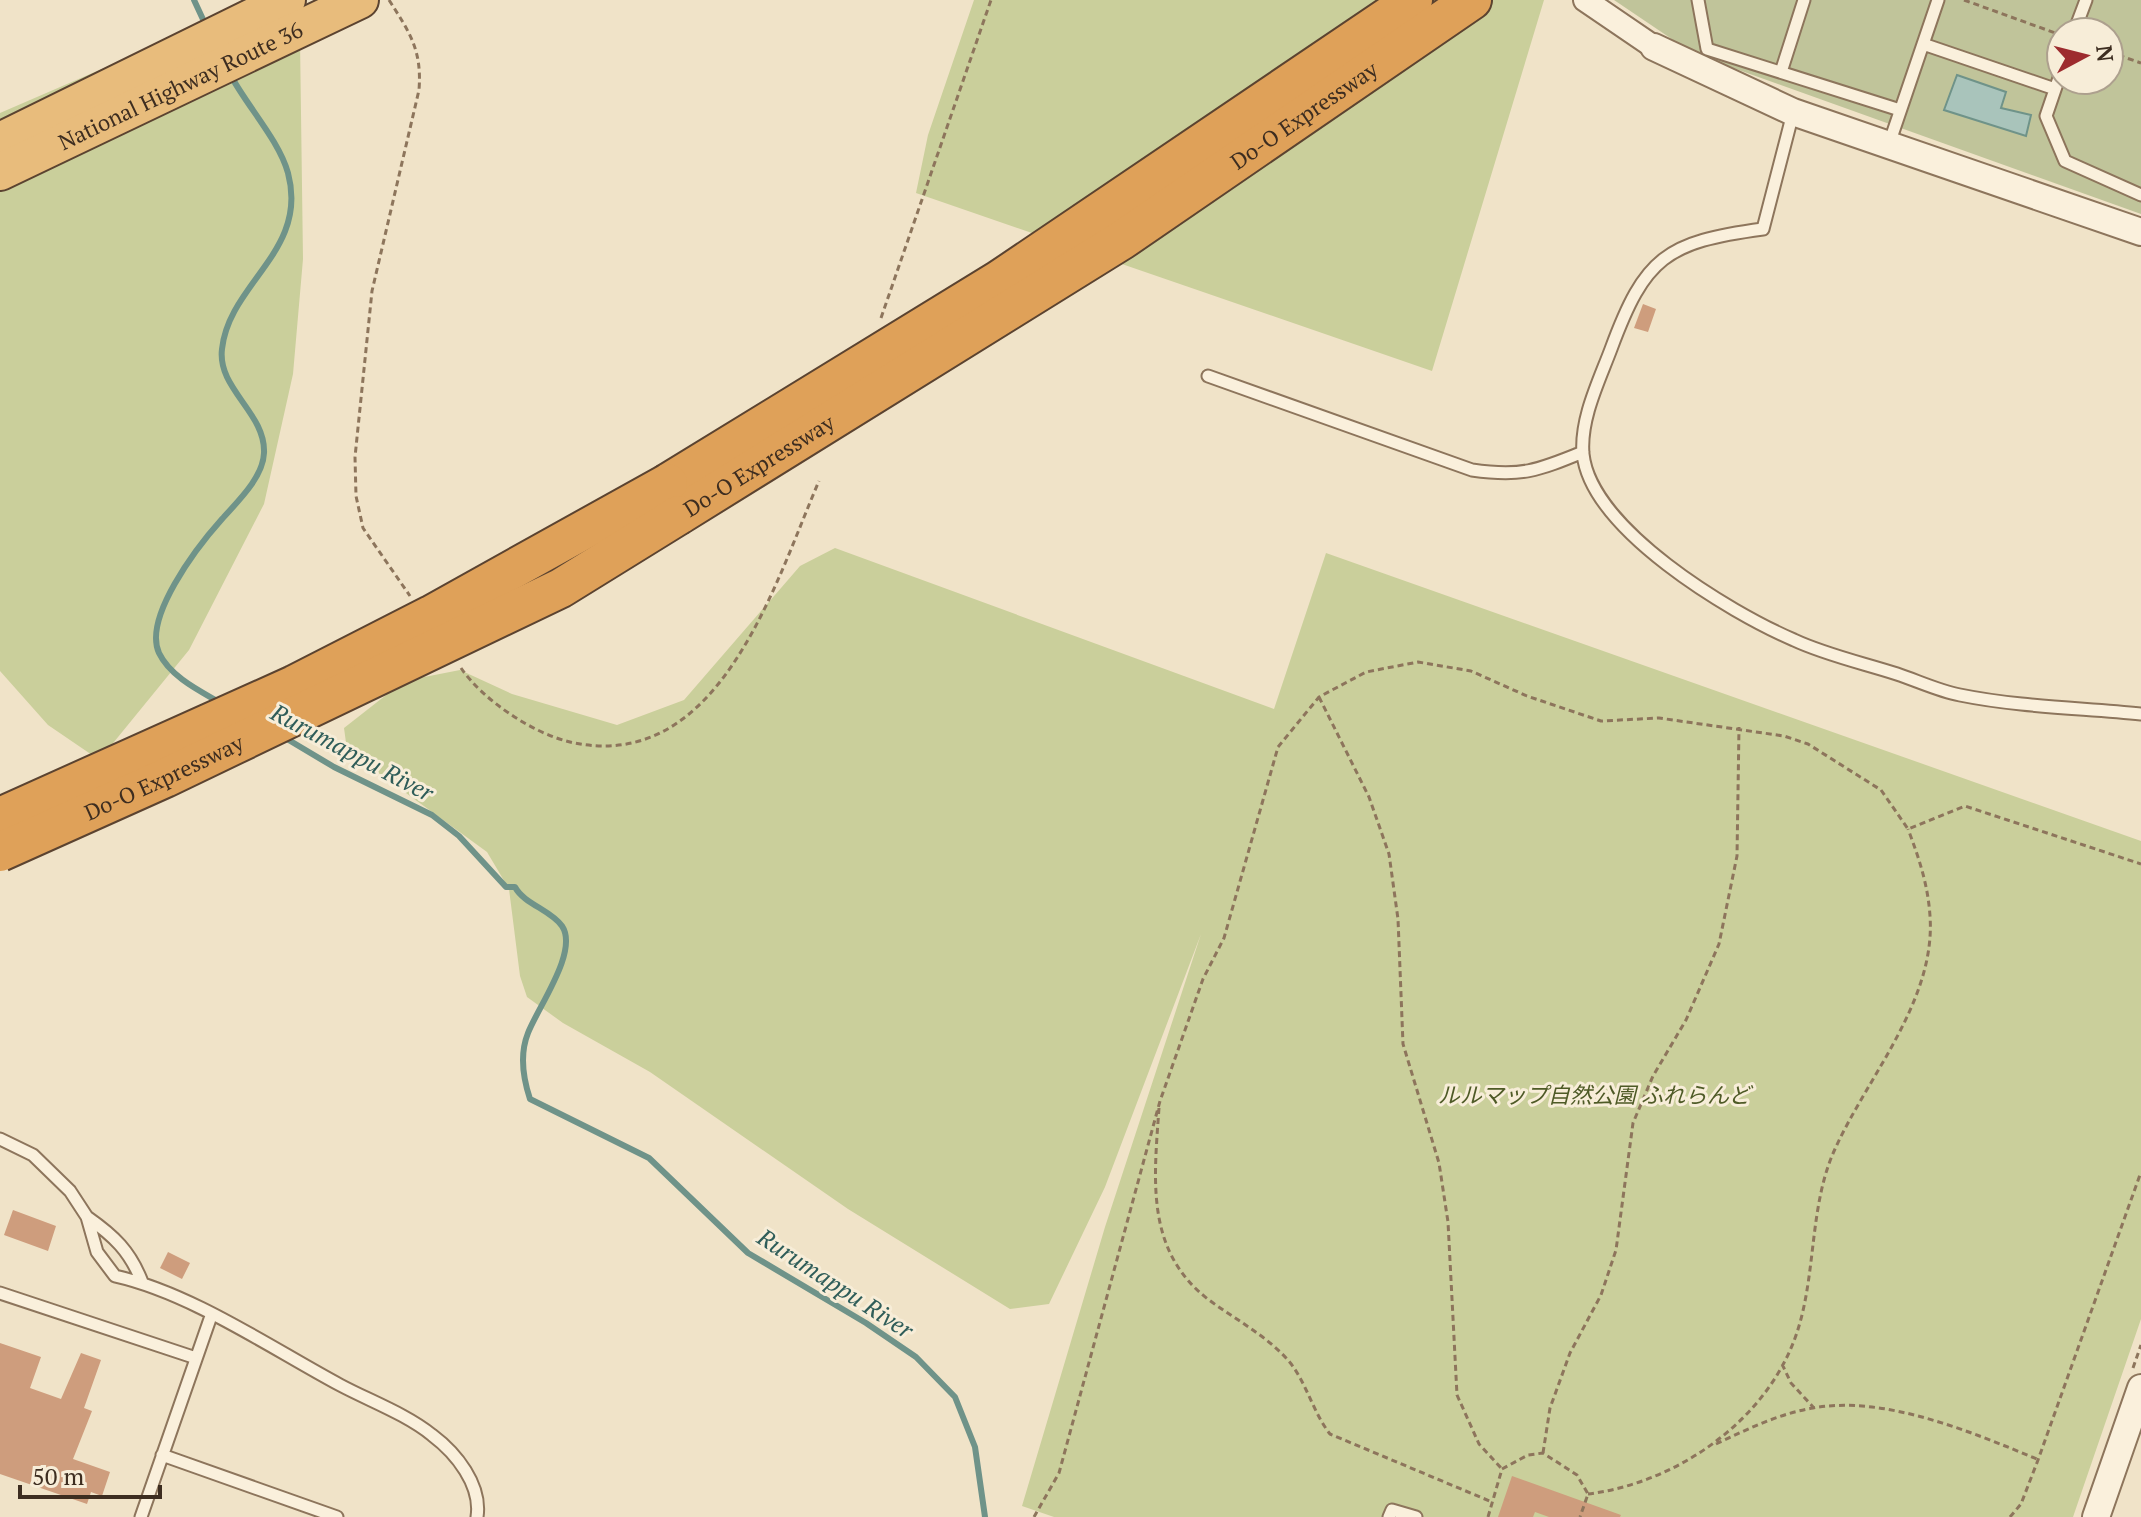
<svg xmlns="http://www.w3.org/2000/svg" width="2141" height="1517" font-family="'PT Serif','Noto Sans JP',serif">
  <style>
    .green { fill: #cacf9b }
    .cemetery { fill: #c0c49a; fill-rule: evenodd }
    .water { fill: #a9c4bb; stroke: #6f9389; stroke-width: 2 }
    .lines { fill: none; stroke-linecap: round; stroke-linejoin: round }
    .stream { stroke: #6f9389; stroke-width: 6 }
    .building { fill: #ce9d7d }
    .service-casing { stroke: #8d755c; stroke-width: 15 }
    .minor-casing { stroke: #8d755c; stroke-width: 26 }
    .tertiary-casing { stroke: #8d755c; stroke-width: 30 }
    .trunk-casing { stroke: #5b4330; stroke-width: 40 }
    .motorway-casing { stroke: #5b4330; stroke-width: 42 }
    .path { stroke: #8d755c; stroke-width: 3; stroke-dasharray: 6 4; stroke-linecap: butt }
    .service { stroke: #faf0dc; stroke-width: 11 }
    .minor { stroke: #faf0dc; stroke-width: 22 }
    .tertiary { stroke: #faf0dc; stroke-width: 26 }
    .trunk { stroke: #e8bc7c; stroke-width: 36 }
    .motorway { stroke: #dfa159; stroke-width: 38 }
    .motorway-bridge-casing { stroke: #5b4330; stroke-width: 42; stroke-linecap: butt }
    .motorway-bridge { stroke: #dfa159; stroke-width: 38 }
    .labels { text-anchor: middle; stroke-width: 6; stroke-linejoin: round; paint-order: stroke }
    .street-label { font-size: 22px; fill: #3d2d20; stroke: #f7edd8 }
    .park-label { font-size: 22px; font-style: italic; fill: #4e5a26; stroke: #f7edd8 }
    .water-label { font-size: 24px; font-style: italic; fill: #2f5d59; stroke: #f7edd8 }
  </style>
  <rect width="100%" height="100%" fill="#f0e3c8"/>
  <path class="green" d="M261,0L300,40L303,259L293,374L264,504L189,650L105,753L92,755L48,725L0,671V113Z
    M974,0H1544L1432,371L916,193L928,135Z
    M835,548L1274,709L1326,553L2141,841V1319L2073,1517H1054L1022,1506L1105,1227L1201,934L1105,1187L1049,1304L1010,1309L848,1209L650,1072L563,1023L527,997L520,976L509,889L487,852L347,750L344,728L404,681L460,670L512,694L617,725L684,700L800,566Z"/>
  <path class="cemetery" d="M1614,0H2141V214L1694,54ZM2061,32H2109V80H2061Z"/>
  <path class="water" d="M1957,75L2006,92L2001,108L2031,115L2026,136L1944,110Z"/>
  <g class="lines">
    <path class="stream" d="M194,0L207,28
      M219,702C198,690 170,676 159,653C143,618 196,548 222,519C237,502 263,478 264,453C266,413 217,389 222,349C229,283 309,251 288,173C279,140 246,105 230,74
      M282,736L334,767L432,815L459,836L506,887H515C524,904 551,910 562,926C579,951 538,1007 528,1033C520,1053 523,1078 530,1099L649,1158L748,1253L866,1323L916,1357L955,1397L975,1447L985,1517"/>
  </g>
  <path class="building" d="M1643,304L1656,309L1648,332L1634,328Z
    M13,1210L56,1226L48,1251L4,1235Z
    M168,1252L190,1263L182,1279L160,1268Z
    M0,1343L41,1357L30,1388L61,1399L81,1353L101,1360L84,1408L92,1411L73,1459L110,1472L102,1496L91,1492L87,1504L0,1474Z
    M1512,1476L1621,1515L1620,1517H1549L1535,1512L1533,1517H1498Z"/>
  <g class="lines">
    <g class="service-casing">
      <path id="service" d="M1698,0L1707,49L1900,110
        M2074,32L2086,0
        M1923,44L2055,89
        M1781,72L1804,0
        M2061,72L2046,116L2065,161L2141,195
        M1793,113L1763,229C1666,242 1645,257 1611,349C1599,381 1580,419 1583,454C1591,529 1729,612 1794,640C1826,655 1863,663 1897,674C1918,681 1939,691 1960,695C2019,707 2082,708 2141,714
        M1889,144L1938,0
        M1208,376L1472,470C1521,477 1537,471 1583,452
        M0,1139L33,1155L70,1191L87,1217L97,1252L115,1276C191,1293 271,1348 340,1385C370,1401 406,1414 432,1435C456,1453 482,1485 477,1517
        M87,1217C114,1236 130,1251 142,1282
        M0,1293L196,1358
        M162,1455L337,1517
        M141,1517L211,1316
        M1389,1517L1392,1510L1416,1517"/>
    </g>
    <g class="minor-casing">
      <path id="minor" d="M1585,0L1654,47"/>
    </g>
    <g class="tertiary-casing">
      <path id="tertiary" d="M1654,47L1793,112L2141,232
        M2096,1517L2141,1388"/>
    </g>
    <g class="trunk-casing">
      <g id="trunk">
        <path d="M0,141L287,0"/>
        <path id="s1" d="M0,172L360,0"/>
      </g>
    </g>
    <g class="motorway-casing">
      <g id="motorway">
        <path d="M668,483L999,280L1413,0"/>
        <path id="s2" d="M679,515L1122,240L1472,0"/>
      </g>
    </g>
    <path class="path" d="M389,0C410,33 422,50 419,90L372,291L355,457L356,496L363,528L410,596
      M1964,0L2058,34
      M2109,52L2141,63
      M881,318L991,0
      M461,668C483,700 532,733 570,742C719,776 774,585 819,481
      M1319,697L1369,797L1389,854L1398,919L1403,1044L1439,1163L1448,1222L1457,1395L1479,1444L1502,1469
      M1159,1108C1154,1180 1145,1251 1209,1300C1236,1320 1264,1334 1287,1359C1306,1380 1312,1411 1330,1434L1492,1502
      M1782,1364L1791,1383L1814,1408
      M2133,1368L2141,1345
      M1716,1444C1748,1429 1778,1414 1813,1408C1885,1395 1971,1432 2037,1459
      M1543,1453L1550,1408L1570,1353L1601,1295L1616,1250L1633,1123L1653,1076L1686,1020L1719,944L1737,856L1739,727
      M1588,1494C1678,1483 1772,1418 1799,1326C1816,1269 1810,1203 1835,1149C1868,1076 1936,1000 1930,916C1928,885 1919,858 1908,829
      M1034,1517L1059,1473L1160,1101L1203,979L1224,938L1278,747L1319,697L1366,672L1418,662L1471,671L1527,696L1601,721L1659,718L1784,736L1808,744L1881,790L1908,829L1965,806L2141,864
      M1488,1517L1502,1469L1528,1455L1543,1453L1577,1475L1588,1494L1580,1517
      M2010,1517L2021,1504L2038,1460L2141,1172"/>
    <use href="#service" class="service"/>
    <use href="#minor" class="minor"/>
    <use href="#tertiary" class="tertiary"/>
    <use href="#trunk" class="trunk"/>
    <use href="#motorway" class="motorway"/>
    <g class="motorway-bridge-casing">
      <g id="motorway-bridge">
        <path d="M0,817L294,685L431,615L668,483"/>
        <path id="s3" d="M0,852L165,778L561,588L679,515"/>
      </g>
    </g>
    <use href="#motorway-bridge" class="motorway-bridge"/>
  </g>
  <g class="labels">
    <g class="street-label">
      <text dy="8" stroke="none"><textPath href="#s1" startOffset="200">National Highway Route 36</textPath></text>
      <text dy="8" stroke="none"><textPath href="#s2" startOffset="742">Do-O Expressway</textPath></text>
      <text dy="8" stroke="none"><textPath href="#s2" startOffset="94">Do-O Expressway</textPath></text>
      <text dy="8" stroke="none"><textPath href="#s3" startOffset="180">Do-O Expressway</textPath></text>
    </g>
    <g class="park-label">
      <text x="1594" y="1103">ルルマップ自然公園 ふれらんど</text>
    </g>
    <g class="water-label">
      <text transform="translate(352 753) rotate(28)" y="8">Rurumappu River</text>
      <text transform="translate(835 1284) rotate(33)" y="8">Rurumappu River</text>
    </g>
  </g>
  <g transform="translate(2085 56) rotate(83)"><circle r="38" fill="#f7edd8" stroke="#ada08e" stroke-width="2"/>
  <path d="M0-6L14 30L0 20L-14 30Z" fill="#9d2b2e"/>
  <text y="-12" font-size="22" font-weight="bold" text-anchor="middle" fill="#3d2d20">N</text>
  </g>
  <path d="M20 1485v12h140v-12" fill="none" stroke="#3d2d20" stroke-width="4"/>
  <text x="32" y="1485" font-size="24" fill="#3d2d20" stroke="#f7edd8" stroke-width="6" paint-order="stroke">50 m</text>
</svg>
